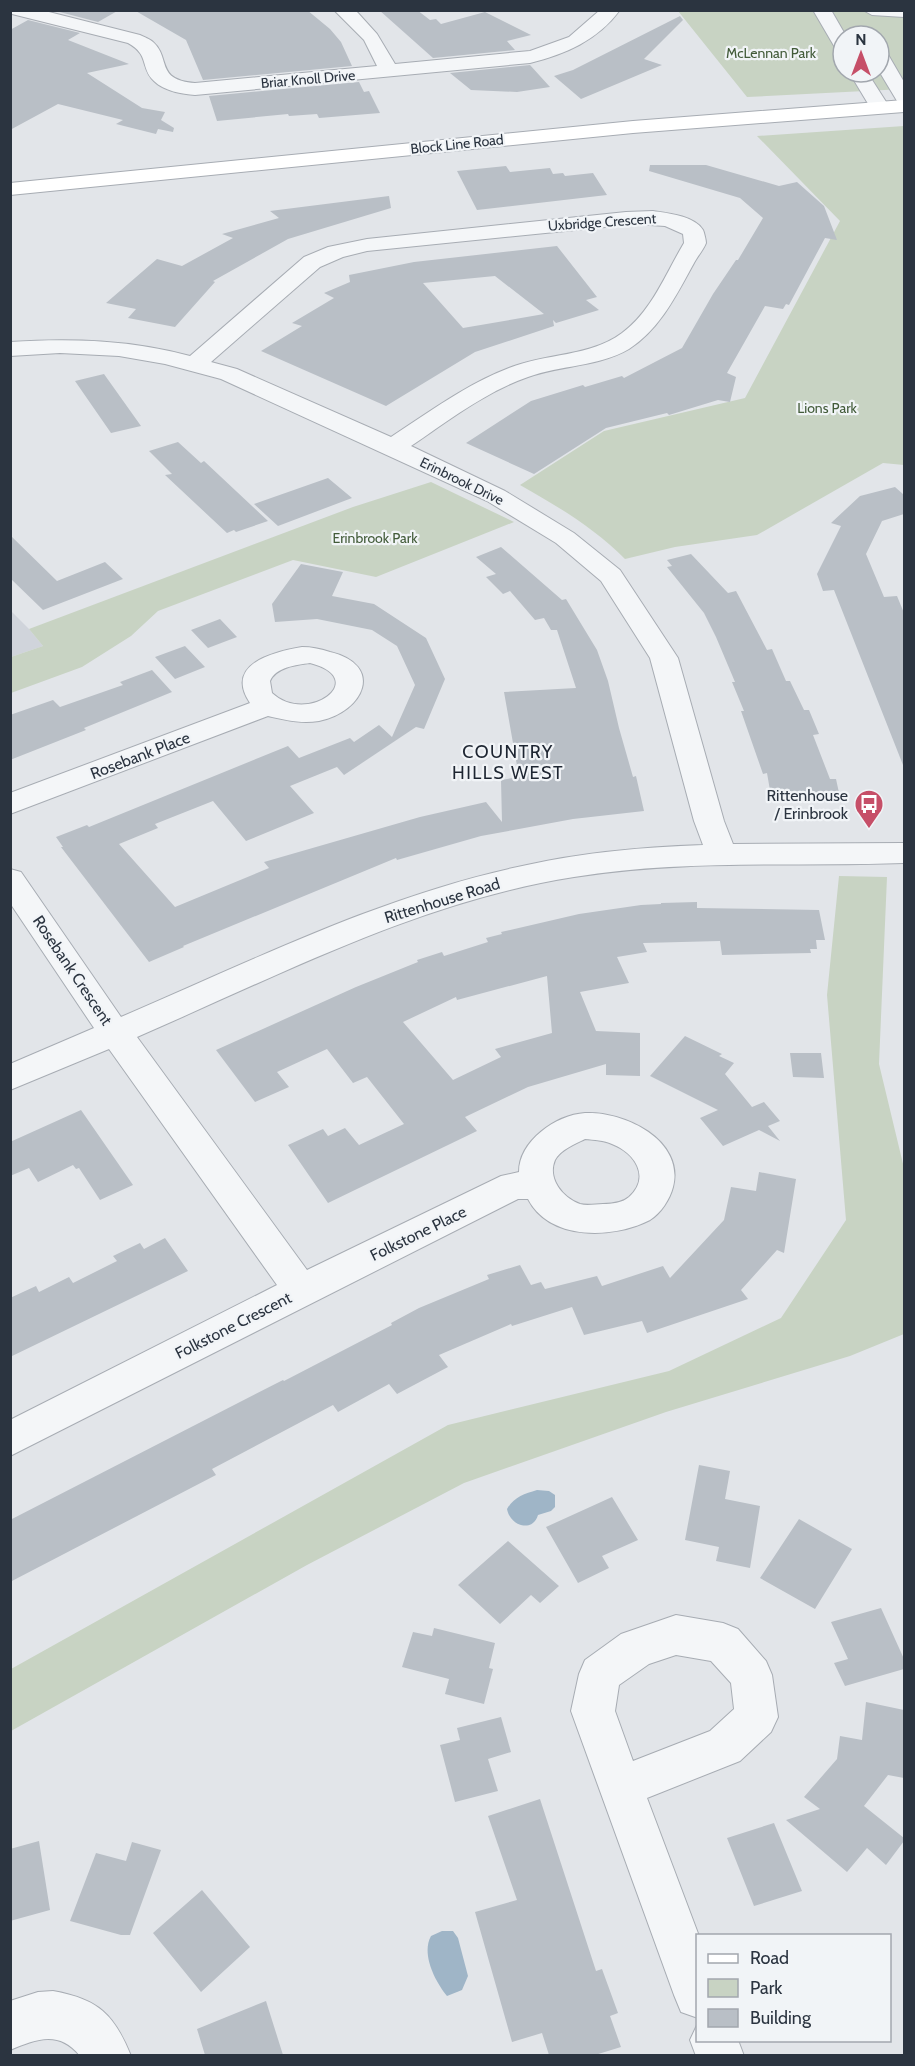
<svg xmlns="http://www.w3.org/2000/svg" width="915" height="2066" font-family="Cabin,sans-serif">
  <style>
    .built { fill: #d0d4db }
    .green { fill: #c8d3c3; fill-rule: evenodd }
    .water { fill: #9fb5c7 }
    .building { fill: #b9bfc6; fill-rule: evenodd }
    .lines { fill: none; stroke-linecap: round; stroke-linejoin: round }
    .street-casing { stroke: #a7acb3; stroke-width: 2 }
    .secondary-casing { stroke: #a7acb3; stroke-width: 2 }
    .street { fill: #f4f6f8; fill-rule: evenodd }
    .secondary { fill: #fff; fill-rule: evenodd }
    .labels { text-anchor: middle; stroke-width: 4.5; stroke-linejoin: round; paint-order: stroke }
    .far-park-label { font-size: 14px; fill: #425b39; stroke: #f1f4f7 }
    .far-street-label { font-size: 14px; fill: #2b3440; stroke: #f1f4f7 }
    .street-label { font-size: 16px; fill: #2b3440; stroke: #f1f4f7 }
    .poi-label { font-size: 16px; fill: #2b3440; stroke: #f1f4f7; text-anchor: end }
    .neighbourhood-label { font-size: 18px; letter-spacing: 1.5px; fill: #1d2531; stroke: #f1f4f7 }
  </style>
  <rect width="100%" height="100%" fill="#e2e5e9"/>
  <path class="built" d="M10,610L29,629L43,646L11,657Z"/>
  <path class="green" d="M678,11H904V89L747,97ZM843,36H879V72H843Z
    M904,126V465L883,463L757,535L675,547L625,559C594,528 559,507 520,485L604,431L745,398L840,221L757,136Z
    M431,482L514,522L376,577L293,560L158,611L131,636L82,667L11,693V657L43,646L29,629L353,507Z
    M839,876L887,877L879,1064L904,1168V1334L850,1356L666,1412L464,1483L307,1565L11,1731V1669L448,1425L669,1371L781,1318L846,1220L827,995Z"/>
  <path class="water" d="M537,1490L549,1491L555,1495V1507L551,1511L538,1515C533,1533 510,1526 507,1509C514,1497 524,1494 537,1490Z
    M442,1931H453L458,1938L468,1976L462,1990L447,1996C435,1981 421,1954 431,1936Z"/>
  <path class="building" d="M52,10H119L98,22Z
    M134,10H307L330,29L341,42L352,66L203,80L186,40Z
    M379,10H417L430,20L436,19L441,24L485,12L531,35L507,41L515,50L433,58Z
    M680,16L683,20L644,59L662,65L581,99L554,76L573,70Z
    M28,20L80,33L68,40L129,64L87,73L142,108L165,112L161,120L174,128L173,132L158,129L156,134L116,124L123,120L58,104L10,130V30Z
    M530,65L550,87L517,92L471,90L450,73Z
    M359,82L364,92L369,91L380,113L319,118L317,114L289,116L288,114L217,121L209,96Z
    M650,165H706L779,186L797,182L824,206L837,240L825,238L789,305L786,304L783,309L765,306L727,373L736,377L730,402L718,400L669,415L667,413L606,428L534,474L466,443L531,401L583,385L585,387L622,376L624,378L682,348L713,294L736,260H738L763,218L740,198L649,171Z
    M506,166L510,172L550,168L553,174L563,173L565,176L593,173L607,195L477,210L457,171Z
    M389,196L391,208L288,239L213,281L215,282L175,327L128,318L136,309L106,303L157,259L182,266L233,238L222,234L279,218L270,211Z
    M557,246L597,297L586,300L599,310L556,323L553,320L554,326L475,352L386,406L261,351L302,326L292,323L334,298L324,293L350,282L349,275L414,262ZM495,276L544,314L463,328L423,283Z
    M104,374L141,426L111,433L75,381Z
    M178,442L201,463L204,461L268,521L236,532L234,530L227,533L165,475L172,474L149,451Z
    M328,478L352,498L278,526L254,504Z
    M895,487L904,495V514L882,521L866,554L884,597L897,596L904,613L903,765L834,590L823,591L817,574L841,526L831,523L860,496Z
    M10,535L57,581L105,562L123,579L43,610L10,578Z
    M501,547L562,600L566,599L597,650L608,681L619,728L633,777L636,776L644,811L573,819L481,836L397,860L396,858L183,946L184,947L149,962L61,847H63L56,837L87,825L89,827L288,746L299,758L350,738L354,742L379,725L392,737L415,685L397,646L372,630L317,619L275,622L272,604L301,564L343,572L332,596L374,604L426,638L445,679L424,729L416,727L344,775L337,767L290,786L314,813L246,841L213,801L155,824L158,828L119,844L175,907L269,868L264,862L420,817L486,802L502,822L501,780L519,777L504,692L576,688L557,630H551L544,618L535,620L510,591L503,594L486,577L496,574L476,557Z
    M691,554L728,593L736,591L767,650L772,649L786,681H790L804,710H809L819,734L813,735L830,779H836L841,802H772L767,773L763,774L741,711H744L732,682H735L716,637L704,613L667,567L672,566L667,560Z
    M220,619L237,637L208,648L191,630Z
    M185,646L205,667L175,679L155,657Z
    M152,670L172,692L84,728L86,730L10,760V715L53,700L60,707L123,685L120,682Z
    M697,902V908L819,910L825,940H816L817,949H810L811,953L722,955L720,941L643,943L647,952L617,957L629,983L580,992L596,1031L640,1033V1076L606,1075V1064L528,1087L465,1117L477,1131L328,1203L288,1145L323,1129L328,1136L345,1128L359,1145L404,1124L367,1077L353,1083L327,1049L277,1072L289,1087L255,1102L216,1050L356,987L418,962L417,960L442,952L444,956L488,942L486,938L502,934L501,932L579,914L641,905L661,904V903ZM547,976L552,1033L495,1049L501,1057L453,1080L403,1022L456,997L457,1000Z
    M685,1036L722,1054L719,1056L734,1063L725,1074L752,1107L764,1102L780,1121L768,1126L780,1141L759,1130L723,1146L700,1118L718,1110L650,1076Z
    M790,1053H821L824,1078L793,1077Z
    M81,1110L133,1185L100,1200L79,1168L76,1169L73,1165L38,1182L29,1168L10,1176V1142Z
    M759,1172L796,1179L784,1253L777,1250L741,1290L748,1299L647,1333L642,1321L584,1335L572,1307L512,1326L511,1324L439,1355L448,1367L397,1394L389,1384L338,1412L333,1405L212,1469L216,1475L10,1582V1520L283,1380L284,1381L392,1325L391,1323L419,1308L489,1279L487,1275L520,1265L531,1285L541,1282L545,1289L597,1276L602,1286L663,1266L670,1278L724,1220L731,1187L756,1191Z
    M165,1238L188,1271L10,1357V1298L36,1286L39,1292L69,1277L73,1283L117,1261L113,1256L140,1243L144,1249Z
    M699,1465L730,1471L725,1499L760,1506L750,1568L716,1561L719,1547L685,1540Z
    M612,1497L638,1540L602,1556L609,1568L578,1583L546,1527Z
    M799,1519L852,1549L815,1609L760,1578Z
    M508,1541L559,1586L540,1603L531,1595L500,1624L458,1585Z
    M881,1608L904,1659V1669L845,1686L834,1663L848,1659L831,1622Z
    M434,1628L495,1643L489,1668L493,1669L484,1704L445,1694L449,1679L402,1667L413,1632L432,1636Z
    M866,1702L904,1710V1778L888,1775L864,1806L904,1838V1841L886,1865L867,1848L847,1872L786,1820L820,1809L804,1797L837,1759L840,1736L862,1740Z
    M501,1717L511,1752L488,1759L498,1791L455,1802L440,1745L460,1740L457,1728Z
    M540,1799L596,1971L602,1969L618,2013L610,2016L621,2047L595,2055H549L542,2033L512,2042L475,1912L517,1900L488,1816Z
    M774,1823L802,1891L754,1906L727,1838Z
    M39,1841L50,1910L10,1921V1849Z
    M132,1842L161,1850L130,1935H121L70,1921L96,1853L126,1861Z
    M202,1890L250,1947L201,1992L153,1933Z
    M266,2001L283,2055H205L197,2029Z"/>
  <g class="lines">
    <g class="street-casing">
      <path id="street" d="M10,10H41L140,35C144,37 150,39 153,42C171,58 155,80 195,83L377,66L364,40L334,10H355L358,13L377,34L395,64L530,51L569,37L600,10H620C597,41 565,54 530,63L195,95C182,94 164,91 154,81C140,68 150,55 128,43L12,14Z
        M813,10H831L846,36H843V52L837,51Z
        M863,10H904V17L872,15Z
        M879,49L886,51L904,82V103L897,101L879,71Z
        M849,72H867L890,108L887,112H873Z
        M653,211C667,213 695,216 703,230C704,232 706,240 706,243C704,249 697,257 694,263C677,294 660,329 629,349C598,367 561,365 528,377C485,392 448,421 411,446L505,491L574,533L620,570L678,658L724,821L733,844L904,843V863C794,867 684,859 574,877C420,901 278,976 137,1037L307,1270L501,1176L519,1172C519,1141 556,1115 585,1113C624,1111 685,1140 673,1187C670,1199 661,1213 650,1220C613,1239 550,1241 528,1199H518L10,1456V1420L277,1285L109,1049L10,1090V1064L94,1028L10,903V869L21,872L121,1017C254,960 385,894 527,865C585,852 644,847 703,845L694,821L650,658L601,581L556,543L487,501L221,379L165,364L119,356L60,353L10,356V342C72,338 131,340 190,356L304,257L328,247L367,239L626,212ZM635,224L665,226L683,234L684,243C666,273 652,311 622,333C590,357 546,353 509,368C467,384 429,412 391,437L237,369L211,362L320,267L343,257L367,251ZM585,1139C594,1140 604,1140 612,1144C635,1153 651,1177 629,1197C622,1203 612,1204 603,1204C596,1204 587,1206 580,1204C563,1198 547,1179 555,1160C560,1150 575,1144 585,1139Z
        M302,647C312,647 321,649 330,652C385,665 364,712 319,721C301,724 286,720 268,716L10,814V793L250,703C224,664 273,652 302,647ZM310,663C372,679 307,726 272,693L270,681C276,667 296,665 310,663Z
        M676,1615L723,1623L738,1629L766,1661L772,1675L778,1717L771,1732L740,1761L647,1798L699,1936L698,2018L681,2012L674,1995L571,1711L579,1674L585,1660L621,1634ZM676,1655L711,1661L731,1683L734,1709L710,1731L633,1761L615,1711L619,1685L649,1664Z
        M53,1991C98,1999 114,2014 131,2056H80C59,2030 37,2039 10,2050V2001L38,1992Z
        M698,2023V2040H738L744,2056H696L690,2040Z"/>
    </g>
    <g class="secondary-casing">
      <path id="secondary" d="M904,100V112L633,133L10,195V183L633,121Z"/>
    </g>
    <use href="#street" class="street"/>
    <use href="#secondary" class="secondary"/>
  </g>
  <defs>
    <g id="bus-pin" transform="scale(1.5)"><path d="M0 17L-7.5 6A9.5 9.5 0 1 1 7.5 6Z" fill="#c64f68" stroke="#f1f4f7"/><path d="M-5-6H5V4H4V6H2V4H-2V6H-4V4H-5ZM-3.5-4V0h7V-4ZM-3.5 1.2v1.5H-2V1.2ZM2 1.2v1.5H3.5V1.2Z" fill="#fff"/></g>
  </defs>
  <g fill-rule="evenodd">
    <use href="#bus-pin" x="869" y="804"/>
  </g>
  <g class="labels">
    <g class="far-park-label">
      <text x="771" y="58">McLennan Park</text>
      <text x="827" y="413">Lions Park</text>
      <text x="375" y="543">Erinbrook Park</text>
    </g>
    <g class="far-street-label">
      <text transform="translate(308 79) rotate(-5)" y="5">Briar Knoll Drive</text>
      <text transform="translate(457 144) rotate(-6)" y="5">Block Line Road</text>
      <text transform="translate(602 222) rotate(-4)" y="5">Uxbridge Crescent</text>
      <text transform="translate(462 481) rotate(26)" y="5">Erinbrook Drive</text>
    </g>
    <g class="street-label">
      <text transform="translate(140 755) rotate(-21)" y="6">Rosebank Place</text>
      <text transform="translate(442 900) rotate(-17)" y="6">Rittenhouse Road</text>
      <text transform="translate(73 970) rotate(56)" y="6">Rosebank Crescent</text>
      <text transform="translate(418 1233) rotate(-26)" y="6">Folkstone Place</text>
      <text transform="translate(233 1325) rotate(-27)" y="6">Folkstone Crescent</text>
    </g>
    <g class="poi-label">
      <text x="848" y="801">Rittenhouse<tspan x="848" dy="18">/ Erinbrook</tspan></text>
    </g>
    <g class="neighbourhood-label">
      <text x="508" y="758">COUNTRY<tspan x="508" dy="21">HILLS WEST</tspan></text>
    </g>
  </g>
  <rect width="915" height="2066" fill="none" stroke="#2b3440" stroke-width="24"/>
  <rect x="696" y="1934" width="195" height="108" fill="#f1f4f7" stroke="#a2a7ae" stroke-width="1.5"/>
  <rect x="708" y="1954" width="30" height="9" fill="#ffffff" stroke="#a2a7ae" stroke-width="1.5"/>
  <text x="750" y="1964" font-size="18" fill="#2b3440">Road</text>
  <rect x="708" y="1979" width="30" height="18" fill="#c8d3c3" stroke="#a2a7ae" stroke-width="1.5"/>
  <text x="750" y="1994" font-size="18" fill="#2b3440">Park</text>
  <rect x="708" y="2009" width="30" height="18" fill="#b9bfc6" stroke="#a2a7ae" stroke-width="1.5"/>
  <text x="750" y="2024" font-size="18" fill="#2b3440">Building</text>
  <g transform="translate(861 54)"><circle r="28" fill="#f1f4f7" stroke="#a2a7ae" stroke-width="1.5"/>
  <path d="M0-4.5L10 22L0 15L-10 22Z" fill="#c64f68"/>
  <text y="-9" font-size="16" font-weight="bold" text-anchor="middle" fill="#2b3440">N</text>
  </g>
</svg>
